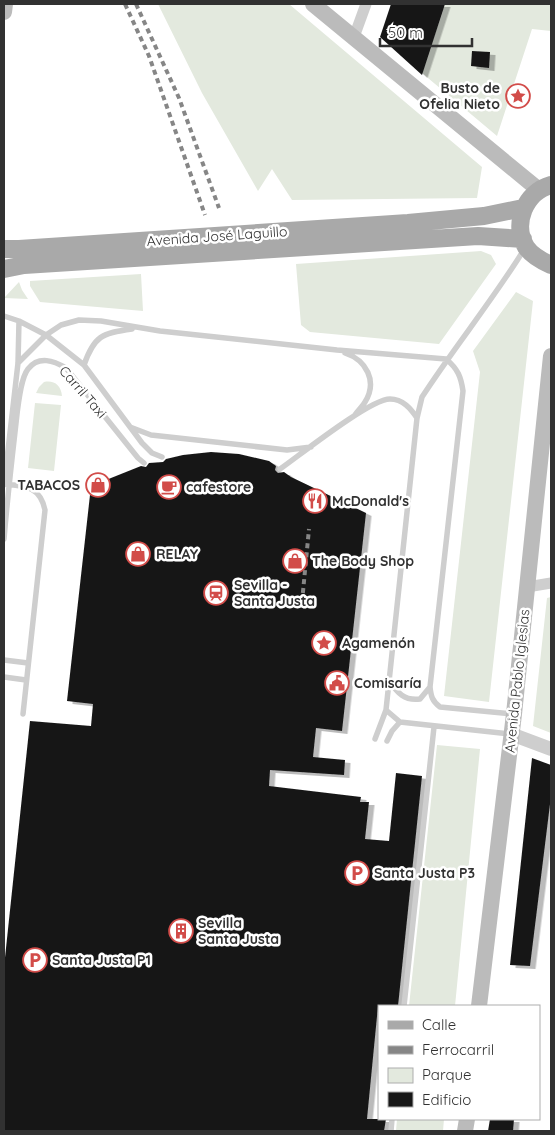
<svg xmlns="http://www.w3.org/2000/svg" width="555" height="1135" font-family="Quicksand,sans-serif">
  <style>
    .green { fill: #e3e9de }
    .building { fill: #181818; filter: url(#shadow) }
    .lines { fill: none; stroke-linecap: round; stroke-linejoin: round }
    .service { stroke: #cecece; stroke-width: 5.5 }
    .minor { stroke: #cecece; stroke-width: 11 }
    .tertiary { stroke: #cecece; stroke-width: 14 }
    .secondary { stroke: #bbb; stroke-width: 16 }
    .primary { stroke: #a9a9a9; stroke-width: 18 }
    .rail { stroke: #868686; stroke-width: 4; stroke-dasharray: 5 4; stroke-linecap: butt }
    .labels { text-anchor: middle; stroke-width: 5; stroke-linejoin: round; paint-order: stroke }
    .poi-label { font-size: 14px; font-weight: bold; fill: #313131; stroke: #fff; text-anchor: start }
    .street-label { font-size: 14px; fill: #313131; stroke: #fff }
  </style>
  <defs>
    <filter id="shadow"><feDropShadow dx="5.5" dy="3" stdDeviation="0" flood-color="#0004"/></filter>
  </defs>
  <rect width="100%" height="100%" fill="#fff"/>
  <path class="green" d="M158,4H289L482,167L477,198L292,200L272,169L258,191L202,93Z
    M445,4H551V31L532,29L497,136L422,73Z
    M481,251L491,255L496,264L439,344L310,332L301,325L296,264Z
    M141,274L143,311L40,302L30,286V281Z
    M19,282L22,290L28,299L4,298Z
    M516,292L533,301L489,702L444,696L480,372L473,351Z
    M44,382C54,380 61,385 62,396L36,393L39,387Z
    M35,403L61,405L54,471L28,468Z
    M551,597V733L533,726L547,598Z
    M437,745L480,749L455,1006H409Z
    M397,1119H444L443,1131H396Z"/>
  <path class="building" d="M391,4H445L422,75L380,37Z
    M472,51L490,52L489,68L471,66Z
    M211,452L239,454L269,461L276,466L275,470L278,473L284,472L291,477L366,513L342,731L316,728L313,757L345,760L344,775L270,770L269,786L361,797L360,802H369L365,839L389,841L396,773L422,776L398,1006H378L367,1119H386L384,1131H4V967L30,721L91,726L93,704L67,701L91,486L141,466L146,467L149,463L163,462L166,459L183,455Z
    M532,758L551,765V796L530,966L510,965Z
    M490,1119H514L513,1131H488Z"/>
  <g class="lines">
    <path class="service" d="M4,316L19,321L46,335L84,365L142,443L152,453L162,457
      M345,353C366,360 378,381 365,402C363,406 358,410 355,415
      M18,363L46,335L61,325L79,320L101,321L160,331L337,350L446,359C458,369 461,377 463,391L430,687C431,696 432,701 440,707L513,714
      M84,365C94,336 102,333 132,329
      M130,427L151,435L287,450L311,447
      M280,469C300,455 370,399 390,399C403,399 411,409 417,418
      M4,484C25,486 40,486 45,510L23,714
      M4,485L18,363L19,321
      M4,539C7,503 11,467 15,432C17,417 19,380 28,369C39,355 54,361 66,368L138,458L144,463
      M4,660L28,663
      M4,677L26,680
      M389,681C398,693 404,701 420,699L430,687
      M510,734L400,722L386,710L417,418L422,397C455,346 493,300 525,248
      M375,739L386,710
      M387,741L392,731L400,722
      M404,1006L434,727
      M391,1131L392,1119"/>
    <path class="minor" d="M354,37L366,4
      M527,587L551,583"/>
    <path class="tertiary" d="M511,734L551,749"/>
    <path class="secondary" d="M313,4L539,190
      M4,12L5,4
      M479,1006L514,714L551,356
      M465,1131L467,1119"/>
    <path class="primary" d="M551,185C525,192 512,224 526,247C532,256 542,261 551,265
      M4,249H19L408,223L484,216L523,208
      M4,269L24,265L478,236L523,239"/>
    <path class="rail" d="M125,4L149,56L205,215
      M136,4L179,98L219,208
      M302,602L309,529"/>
  </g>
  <defs>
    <g id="sight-ring" transform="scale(1.25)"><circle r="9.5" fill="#fff" stroke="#d24c49" stroke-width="1.5"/><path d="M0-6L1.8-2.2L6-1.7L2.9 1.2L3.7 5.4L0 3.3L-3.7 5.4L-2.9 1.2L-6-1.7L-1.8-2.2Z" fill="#d24c49"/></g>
    <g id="shop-ring" transform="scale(1.25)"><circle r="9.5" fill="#fff" stroke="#d24c49" stroke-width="1.5"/><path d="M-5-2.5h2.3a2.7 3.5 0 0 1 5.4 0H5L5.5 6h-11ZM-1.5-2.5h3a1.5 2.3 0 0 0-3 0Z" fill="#d24c49"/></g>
    <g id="cafe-ring" transform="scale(1.25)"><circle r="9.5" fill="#fff" stroke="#d24c49" stroke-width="1.5"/><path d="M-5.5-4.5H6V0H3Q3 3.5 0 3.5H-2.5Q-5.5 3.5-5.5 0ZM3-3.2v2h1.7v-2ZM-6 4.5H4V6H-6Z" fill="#d24c49"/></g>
    <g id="restaurant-ring" transform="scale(1.25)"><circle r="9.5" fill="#fff" stroke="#d24c49" stroke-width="1.5"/><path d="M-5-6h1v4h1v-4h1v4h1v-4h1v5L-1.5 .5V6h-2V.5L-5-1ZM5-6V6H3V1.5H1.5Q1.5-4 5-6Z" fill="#d24c49"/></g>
    <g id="station-ring" transform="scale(1.25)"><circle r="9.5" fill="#fff" stroke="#d24c49" stroke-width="1.5"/><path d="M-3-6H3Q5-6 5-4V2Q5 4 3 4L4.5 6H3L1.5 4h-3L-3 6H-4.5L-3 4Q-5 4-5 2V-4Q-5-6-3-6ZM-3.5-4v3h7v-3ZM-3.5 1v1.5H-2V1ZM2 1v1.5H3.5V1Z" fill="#d24c49"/></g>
    <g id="civic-ring" transform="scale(1.25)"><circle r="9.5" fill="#fff" stroke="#d24c49" stroke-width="1.5"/><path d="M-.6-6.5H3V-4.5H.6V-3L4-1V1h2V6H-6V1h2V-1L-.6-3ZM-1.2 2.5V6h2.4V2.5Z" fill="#d24c49"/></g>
    <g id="parking-ring" transform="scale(1.25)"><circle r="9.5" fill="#fff" stroke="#d24c49" stroke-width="1.5"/><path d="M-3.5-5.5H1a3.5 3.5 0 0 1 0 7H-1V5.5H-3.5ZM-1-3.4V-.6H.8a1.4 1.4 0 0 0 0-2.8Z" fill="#d24c49"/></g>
    <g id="building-ring" transform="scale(1.25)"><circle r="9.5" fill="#fff" stroke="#d24c49" stroke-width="1.5"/><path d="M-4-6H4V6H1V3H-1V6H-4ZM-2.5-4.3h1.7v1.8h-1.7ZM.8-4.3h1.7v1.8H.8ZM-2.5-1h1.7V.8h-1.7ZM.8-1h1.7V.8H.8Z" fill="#d24c49"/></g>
  </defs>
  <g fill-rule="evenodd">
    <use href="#sight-ring" x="518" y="96"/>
    <use href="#shop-ring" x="98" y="485"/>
    <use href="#cafe-ring" x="169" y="487"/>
    <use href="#restaurant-ring" x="315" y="501"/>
    <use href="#shop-ring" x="138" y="554"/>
    <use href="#shop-ring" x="295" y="561"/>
    <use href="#station-ring" x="216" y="593"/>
    <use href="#sight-ring" x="324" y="643"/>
    <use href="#civic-ring" x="337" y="683"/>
    <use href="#parking-ring" x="357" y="873"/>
    <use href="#building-ring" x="181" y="931"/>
    <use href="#parking-ring" x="35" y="960"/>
  </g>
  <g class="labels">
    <g class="poi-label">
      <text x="500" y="93" text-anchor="end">Busto de<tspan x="500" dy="16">Ofelia Nieto</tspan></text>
      <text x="80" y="490" text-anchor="end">TABACOS</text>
      <text x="186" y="492">cafestore</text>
      <text x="332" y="506">McDonald's</text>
      <text x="156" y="559">RELAY</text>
      <text x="312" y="566">The Body Shop</text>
      <text x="234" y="590">Sevilla -<tspan x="234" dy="16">Santa Justa</tspan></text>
      <text x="342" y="648">Agamenón</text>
      <text x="354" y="688">Comisaría</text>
      <text x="374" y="878">Santa Justa P3</text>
      <text x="198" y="928">Sevilla<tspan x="198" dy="16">Santa Justa</tspan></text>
      <text x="52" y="965">Santa Justa P1</text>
    </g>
    <g class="street-label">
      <text transform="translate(217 236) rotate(-4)" y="5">Avenida José Laguillo</text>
      <text transform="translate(83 392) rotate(49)" y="5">Carril Taxi</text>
      <text transform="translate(517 681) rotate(-84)" y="5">Avenida Pablo Iglesias</text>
    </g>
  </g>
  <rect width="555" height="1135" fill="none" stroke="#313131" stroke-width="10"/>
  <rect x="378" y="1005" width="162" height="115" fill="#ffffff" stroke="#adadad"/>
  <rect x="388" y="1021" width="25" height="8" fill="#a9a9a9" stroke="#adadad"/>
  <text x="422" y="1030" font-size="15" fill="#313131">Calle</text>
  <rect x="388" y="1046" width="25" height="8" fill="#868686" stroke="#adadad"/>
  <text x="422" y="1055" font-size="15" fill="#313131">Ferrocarril</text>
  <rect x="388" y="1068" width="25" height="15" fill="#e3e9de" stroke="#adadad"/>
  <text x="422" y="1080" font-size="15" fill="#313131">Parque</text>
  <rect x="388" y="1092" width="25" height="15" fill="#181818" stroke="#adadad"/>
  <text x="422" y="1105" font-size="15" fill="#313131">Edificio</text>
  <path d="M380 38v8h92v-8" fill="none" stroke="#313131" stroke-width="2.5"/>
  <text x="388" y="38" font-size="15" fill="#313131" stroke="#ffffff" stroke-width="4" paint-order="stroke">50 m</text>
</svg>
